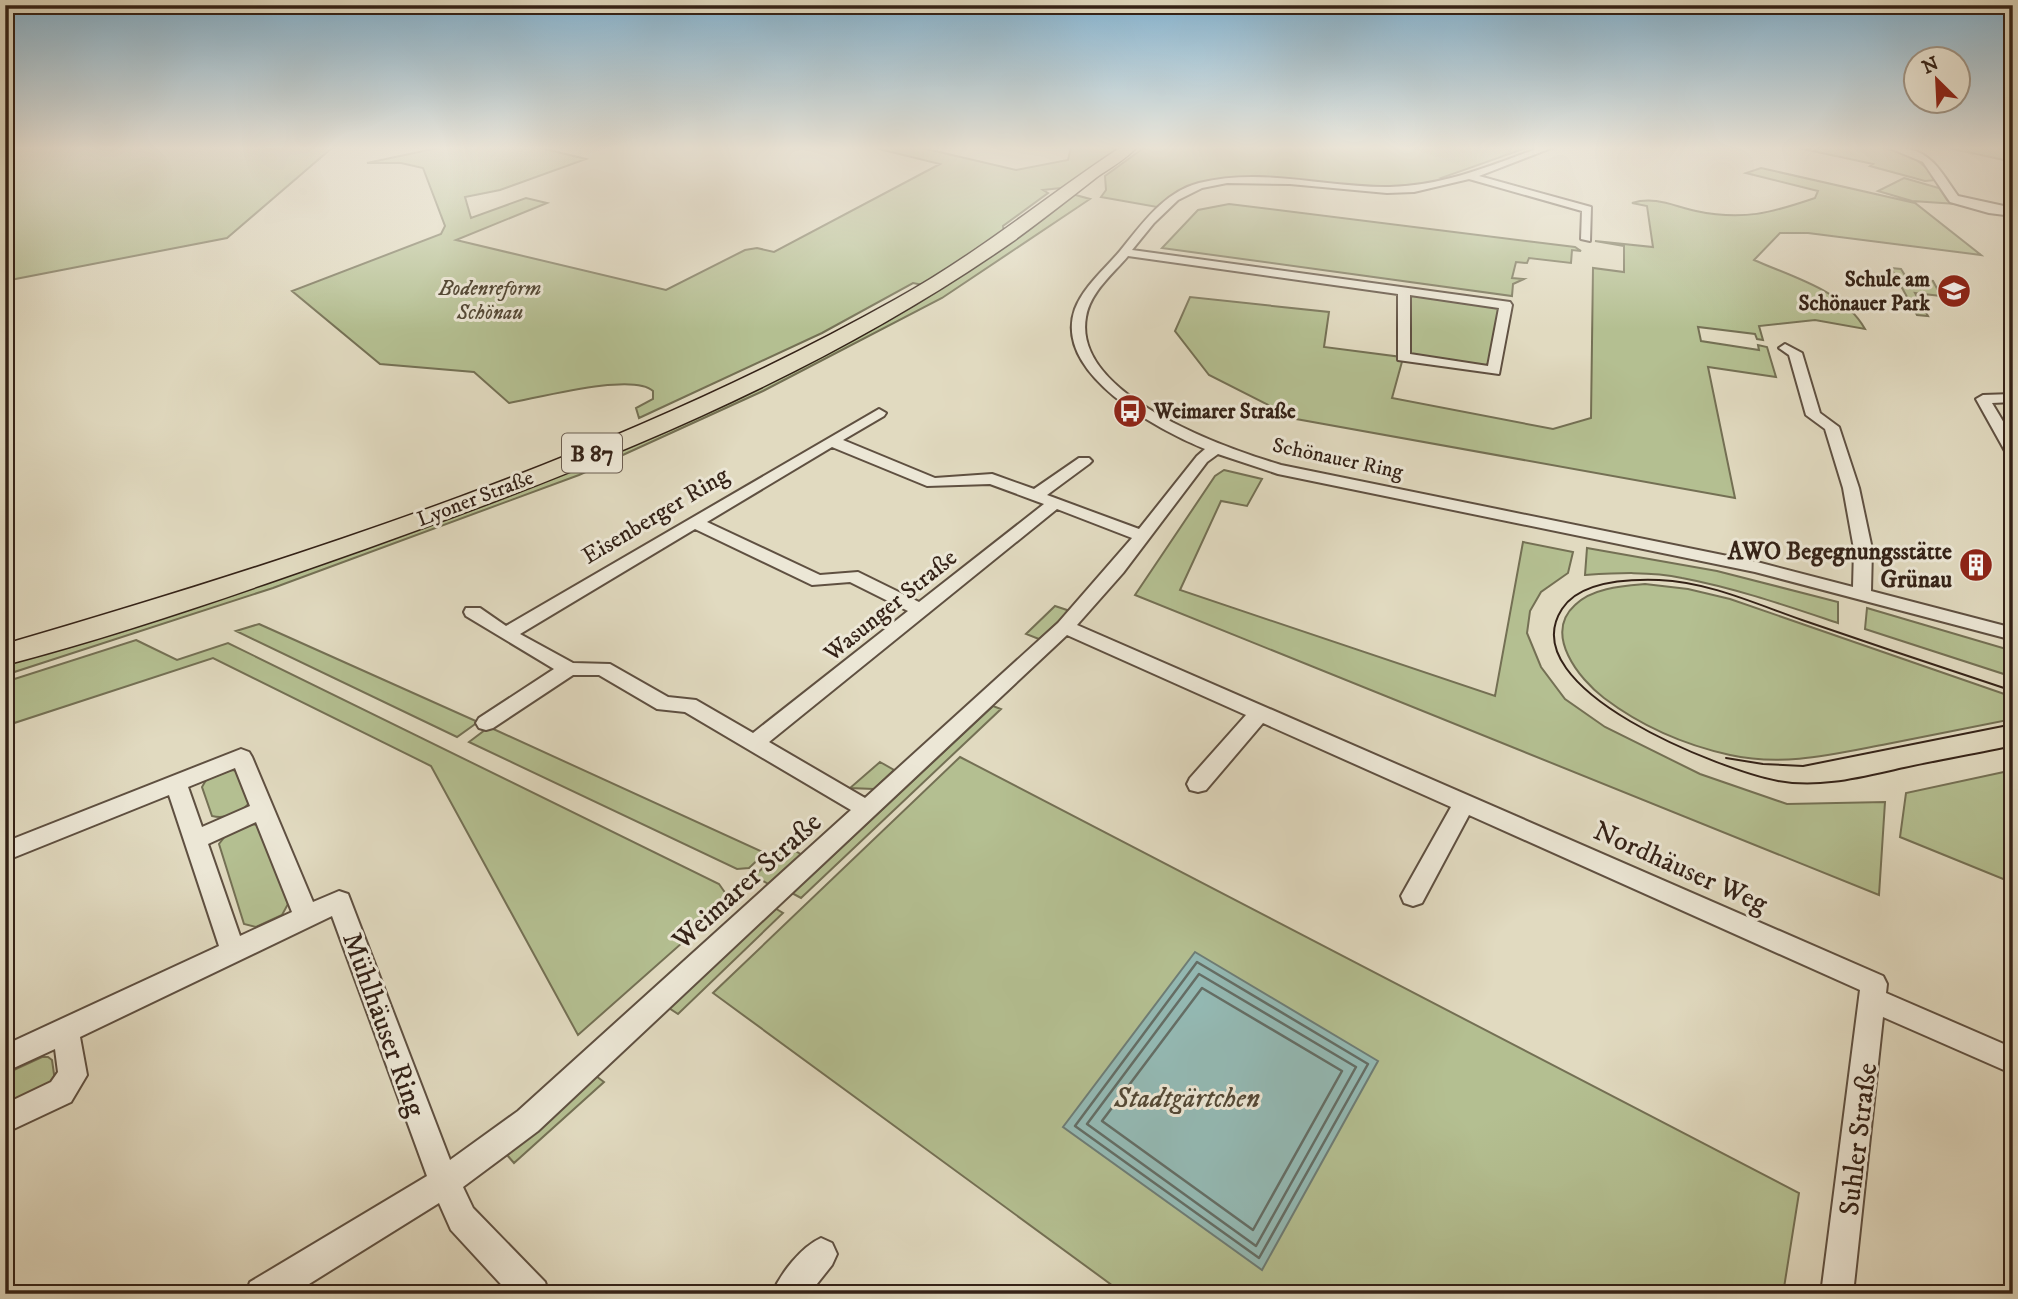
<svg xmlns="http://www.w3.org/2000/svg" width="2018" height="1299" font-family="'IM FELL DW Pica',serif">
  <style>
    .green { fill: #b4bf91; stroke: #747054; stroke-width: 2 }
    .water { fill: #94bab5; stroke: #6e7d76; stroke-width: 2 }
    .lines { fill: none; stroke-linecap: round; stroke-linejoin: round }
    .shore { stroke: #646e66; stroke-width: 2.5 }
    .minor-casing { stroke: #5f5041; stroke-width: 4 }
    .tertiary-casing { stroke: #5f5041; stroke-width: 4 }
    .primary-casing { stroke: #342217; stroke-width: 3 }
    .minor { fill: #ece7d6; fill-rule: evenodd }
    .tertiary { fill: #ece7d6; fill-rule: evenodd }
    .primary { fill: #e1dac0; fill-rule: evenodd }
    .tram { stroke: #342217; stroke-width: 2 }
    .labels { text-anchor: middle; stroke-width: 6; stroke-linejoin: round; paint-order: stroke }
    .far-poi-label { font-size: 21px; font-weight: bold; fill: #342217; stroke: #ece7d6; text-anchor: end }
    .far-park-label { font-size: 21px; font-style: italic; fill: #544936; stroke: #ece7d6 }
    .far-street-label { font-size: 21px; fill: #342217; stroke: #ece7d6 }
    .shield { fill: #ece7d6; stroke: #6b5d50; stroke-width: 2 }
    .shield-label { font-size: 23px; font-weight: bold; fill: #342217 }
    .street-label { font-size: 24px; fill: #342217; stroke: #ece7d6 }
    .poi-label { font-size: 24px; font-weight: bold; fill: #342217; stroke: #ece7d6; text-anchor: end }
    .near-street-label { font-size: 28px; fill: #342217; stroke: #ece7d6 }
    .near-park-label { font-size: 28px; font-style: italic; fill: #544936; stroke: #ece7d6 }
  </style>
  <rect width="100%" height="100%" fill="#e1dac0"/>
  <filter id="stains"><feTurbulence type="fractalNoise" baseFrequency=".00286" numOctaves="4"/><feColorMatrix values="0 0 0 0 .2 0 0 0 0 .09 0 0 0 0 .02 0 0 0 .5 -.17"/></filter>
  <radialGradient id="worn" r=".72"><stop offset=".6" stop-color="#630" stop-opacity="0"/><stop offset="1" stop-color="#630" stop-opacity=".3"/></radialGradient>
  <path class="green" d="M5,147H333L227,238L5,281Z
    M442,147H551L545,149L586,159L500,190L465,197L471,218L526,198L547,203L456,240L666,290L745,250L757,248L774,252L940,164L871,147H918L1016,170L1068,160L1071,147H1123L1061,188L1043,190L1048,193L1003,226L1004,233L923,285L913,283L822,333L639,418L636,408L653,399V391C633,372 538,398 509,403L474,372L380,364L292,291L441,234L445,226L423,168L401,163H367Z
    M1145,147H1529L1441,178L1446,180C1423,184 1400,188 1376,187C1313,185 1207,159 1157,207L1101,197L1106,190L1105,176Z
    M1794,147C1841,147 1907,134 1936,180L1925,181L1870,166L1873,164Z
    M1947,147H2013V162L1953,149Z
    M1761,168L1915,203L1981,255L1808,233H1780L1754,260C1792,277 1843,290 1865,329L1815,320L1759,326L1763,340L1757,339L1755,334L1698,327L1701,341L1759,350L1758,345L1767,347L1776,377L1708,367L1735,498L1296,419L1209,375L1175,331L1190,297L1329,312L1324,347L1402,357L1404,292L1506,305L1494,371L1403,358L1392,398L1553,429L1591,418L1593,268L1624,272V246L1595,241L1653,247L1647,206L1632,203C1655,196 1673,206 1696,211C1743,221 1771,213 1815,198L1818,191L1746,173Z
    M1904,178L1939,188L1947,200L1957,204L1912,201L1878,191Z
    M1072,194L1090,199L942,298L763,391L579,475L273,588L5,675V662L178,609L756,386Z
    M1229,204L1575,247L1581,251L1572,250L1571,263L1529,258L1527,263L1516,262L1512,278L1524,279L1513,284L1512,296L1162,248L1198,210Z
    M1891,268L1901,269L1906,277L1933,281L1941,296L1915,293L1928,316L1917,315Z
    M1224,470L1262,479L1247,506L1221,501L1180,590L1495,696L1523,542L1573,552L1568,573L1541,592L1530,611L1527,633L1541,667L1565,699L1605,727L1700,774L1787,804L1885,802L1879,895L1135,595L1215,476Z
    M1587,548L1717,571L1838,602V623C1787,606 1735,588 1682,578C1651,571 1616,573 1585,575Z
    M1645,584L1688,589L1730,599L2013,697V719C1971,727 1929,736 1887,744C1834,754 1784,767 1730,755C1685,745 1641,726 1604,698C1579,679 1543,634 1575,605C1592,588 1622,586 1645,584Z
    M1055,606L1070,611L1039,639L1026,634Z
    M1867,608L2013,651V677L1865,629Z
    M259,624L478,722L457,737L236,631Z
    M136,640L177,660L228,643L719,884L726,894L717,912L578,1035L431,766L213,658L5,726V682Z
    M993,706L1001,709L801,898L790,892L809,878Z
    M489,727L765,853L749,868L737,869L469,742Z
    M960,757L1799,1193L1783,1294H1124L713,993Z
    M880,762L894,770L874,789L850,788Z
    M231,770L239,771L251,800C244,812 226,820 212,816L202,787L206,780Z
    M2013,770V883L1900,837L1906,793Z
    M253,824L260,826L288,904L282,915L256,927L244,924L219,844L226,835Z
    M787,846L802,855L785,869L772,886L754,876Z
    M773,907L783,913L678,1014L669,1008Z
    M42,1057H48L52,1060L55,1081L5,1111V1074Z
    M596,1076L604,1082L514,1163L507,1155Z"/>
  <path class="water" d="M1195,952L1378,1061L1262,1270L1063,1127Z"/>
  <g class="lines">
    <path class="shore" d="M1197,962L1368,1064L1259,1258L1075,1126Z
      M1199,974L1356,1067L1256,1246L1087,1124Z
      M1202,988L1342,1071L1253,1230L1102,1121Z"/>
    <g class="minor-casing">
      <path id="minor" d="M1542,147H1554L1479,176L1591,207L1590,241L1581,239L1582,211L1469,179L1414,192L1387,193L1290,184L1227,183L1202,188L1178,200L1154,223L1132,250L1510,302L1512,305L1499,374L1398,360V294L1128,256C1113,274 1090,292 1086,317C1072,395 1225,448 1281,465L1757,562L1853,587L1854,549L1843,488L1825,429L1806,415L1789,355L1779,348L1785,344L1802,353L1820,413L1839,427L1859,488L1872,549L1871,591L2013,628V640L1755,572L1278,474L1218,454L1207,462L1123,573L1077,625L1883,976L1887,984L1886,993L2013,1048V1074L1883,1017L1853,1294H1821L1860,990L1469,815L1422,903L1413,906L1404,903L1401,896L1451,807L1263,723L1206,790L1198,792L1190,790L1187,784L1190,778L1246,715L1067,635L538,1131L463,1187L473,1208L545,1282L549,1294H510L451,1230L439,1203L293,1294H246L250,1282L427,1176L332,916L80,1037L87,1075L71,1102L5,1133V1104L51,1082L58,1072L55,1049L5,1072V1045L219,946L169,795L5,861V842L241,749L249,752L252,757L313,902L339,891L348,894L450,1160L518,1111L851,810L685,712L657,709L599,675H573L493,728L486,730L479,728L476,723L479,718L554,669L466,616L464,612L466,608H480L506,626L879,409L886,413L884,416L843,440L935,478L992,474L1034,489L1079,458H1089L1092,461L1089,464L1047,495L1139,529L1197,456L1205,449C1159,430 1052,374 1075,309C1084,286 1105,269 1120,251C1142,224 1164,192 1199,183C1263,167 1326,188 1390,187C1444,186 1492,165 1542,147ZM1410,295L1499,308L1488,366L1410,354ZM832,447L927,486L990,484L1044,504L919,602L858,572L820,575L707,522ZM1057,509L1132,538L1058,623L865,798L769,742ZM695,529L812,585L850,582L908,611L753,733L696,700L668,697L610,664L573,663L520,634ZM235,768L250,806L202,827L188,787ZM256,822L292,912L240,936L208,844Z
        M2013,394V402L1992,403L2013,438V455L2005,451L1976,399L1983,395Z
        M821,1238L832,1243L837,1254L832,1265L809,1294H772C780,1274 801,1247 821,1238Z"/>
    </g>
    <g class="tertiary-casing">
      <path id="tertiary" d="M1887,147C1930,147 1936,165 1958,196L2013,208V216L1989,213L1950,202L1923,162Z"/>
    </g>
    <g class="primary-casing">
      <path id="primary" d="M1121,147H1137C1126,159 1110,168 1097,177C1069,199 1041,221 1012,242C816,379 589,469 365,549C246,591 127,633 5,665V644C310,555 618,455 896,299C976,255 1045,197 1121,147Z"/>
    </g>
    <use href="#minor" class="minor"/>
    <use href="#tertiary" class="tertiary"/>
    <use href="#primary" class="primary"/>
    <path class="tram" d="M2013,691C1943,668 1872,644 1802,620C1756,604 1709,582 1659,580C1629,579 1580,581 1562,609C1510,689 1724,771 1778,781C1820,789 1863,777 1904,768C1940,760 1977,754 2013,746
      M1726,758L1763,764L1803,766L2013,724"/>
  </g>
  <linearGradient id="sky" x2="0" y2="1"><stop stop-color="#86b6d4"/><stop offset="0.45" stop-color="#f2eee3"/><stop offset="1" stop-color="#f2eee3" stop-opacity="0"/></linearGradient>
  <rect width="2018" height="329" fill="url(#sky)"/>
  <defs>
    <g id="school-disc" transform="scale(1.75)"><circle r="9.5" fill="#8f2418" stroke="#ece7d6"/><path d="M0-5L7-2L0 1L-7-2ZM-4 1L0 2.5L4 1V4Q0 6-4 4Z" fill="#fff"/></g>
    <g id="bus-disc" transform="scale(1.75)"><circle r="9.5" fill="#8f2418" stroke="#ece7d6"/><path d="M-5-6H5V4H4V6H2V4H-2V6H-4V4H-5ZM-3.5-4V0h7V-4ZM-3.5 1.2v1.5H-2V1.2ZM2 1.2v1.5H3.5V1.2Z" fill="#fff"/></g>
    <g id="building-disc" transform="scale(1.75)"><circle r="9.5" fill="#8f2418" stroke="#ece7d6"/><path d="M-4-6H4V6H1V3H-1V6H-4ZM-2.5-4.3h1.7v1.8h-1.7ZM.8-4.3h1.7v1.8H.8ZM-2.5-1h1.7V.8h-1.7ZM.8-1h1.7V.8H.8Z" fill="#fff"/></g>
  </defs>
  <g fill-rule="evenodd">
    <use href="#school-disc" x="1954" y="291"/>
    <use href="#bus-disc" x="1130" y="411"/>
    <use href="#building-disc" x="1976" y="565"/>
  </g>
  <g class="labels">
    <g class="far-poi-label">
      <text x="1930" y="286">Schule am<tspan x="1930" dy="24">Schönauer Park</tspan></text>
      <text x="1154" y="418" text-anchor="start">Weimarer Straße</text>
    </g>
    <g class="far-park-label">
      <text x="490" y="295">Bodenreform<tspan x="490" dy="24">Schönau</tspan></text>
    </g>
    <g class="far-street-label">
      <text transform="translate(1338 458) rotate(12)" y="7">Schönauer Ring</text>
      <text transform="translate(475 498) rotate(-21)" y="7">Lyoner Straße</text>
    </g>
    <rect class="shield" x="562" y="433.5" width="60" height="39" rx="5"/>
    <g class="shield-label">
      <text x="592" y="461">B 87</text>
    </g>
    <g class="street-label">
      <text transform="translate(655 515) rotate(-31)" y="8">Eisenberger Ring</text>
      <text transform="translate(890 605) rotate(-39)" y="8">Wasunger Straße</text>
    </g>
    <g class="poi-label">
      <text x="1952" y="559">AWO Begegnungsstätte<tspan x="1952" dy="28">Grünau</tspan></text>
    </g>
    <g class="near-street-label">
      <text transform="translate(1681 866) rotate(24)" y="10">Nordhäuser Weg</text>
      <text transform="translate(746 880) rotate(-42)" y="10">Weimarer Straße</text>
      <text transform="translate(385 1024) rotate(70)" y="10">Mühlhäuser Ring</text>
      <text transform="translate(1857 1139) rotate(-83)" y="10">Suhler Straße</text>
    </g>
    <g class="near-park-label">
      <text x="1187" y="1107">Stadtgärtchen</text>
    </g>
  </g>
  <rect width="2018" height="1299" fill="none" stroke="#e1dac0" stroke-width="28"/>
  <rect x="7" y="7" width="2004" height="1285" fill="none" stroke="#342217" stroke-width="3.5"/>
  <rect x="14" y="14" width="1990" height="1271" fill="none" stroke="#342217" stroke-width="2"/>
  <g transform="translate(1937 80) rotate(336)"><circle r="33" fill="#ece7d6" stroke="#a2988a" stroke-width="2"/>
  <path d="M0-5L12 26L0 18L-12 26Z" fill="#8f2418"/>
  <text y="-10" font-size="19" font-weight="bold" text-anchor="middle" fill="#342217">N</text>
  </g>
  <rect width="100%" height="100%" filter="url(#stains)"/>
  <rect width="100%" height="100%" fill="url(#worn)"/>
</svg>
